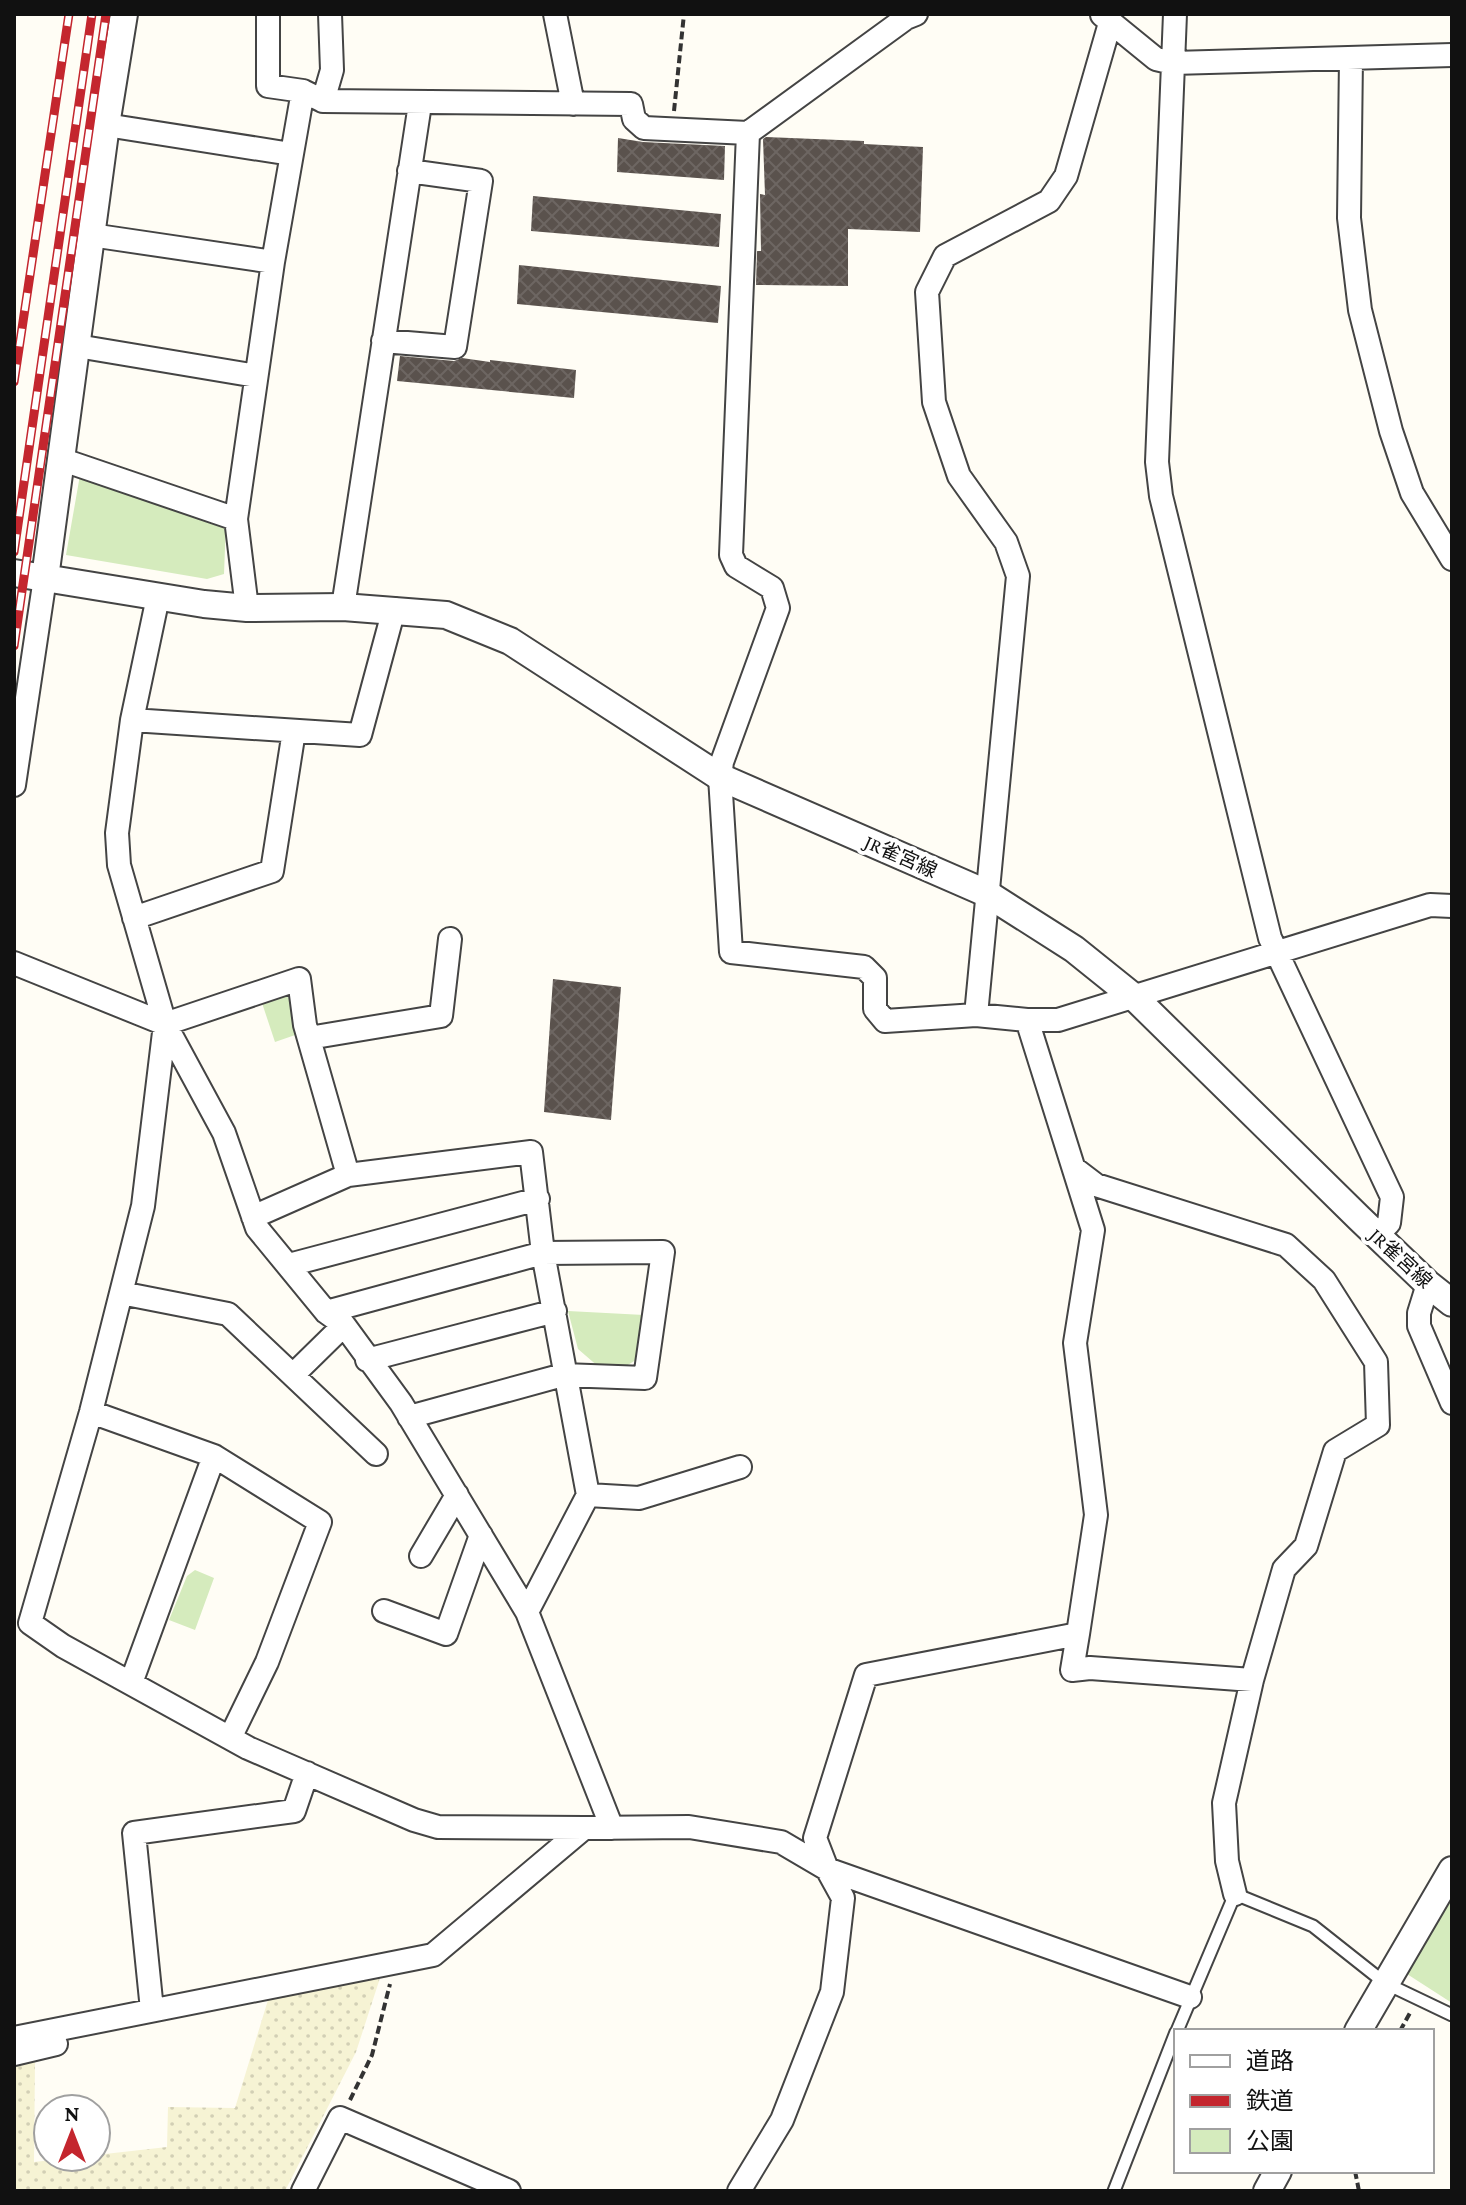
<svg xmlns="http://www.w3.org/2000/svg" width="1466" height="2205" font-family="'Crimson Pro','Noto Sans JP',serif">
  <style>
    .farmland { fill: url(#farmland-dots) }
    .green { fill: #d5ebbd }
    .building { fill: url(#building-cross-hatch) }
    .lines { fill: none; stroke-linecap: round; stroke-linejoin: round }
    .service-casing { stroke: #444; stroke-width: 15 }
    .minor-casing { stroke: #444; stroke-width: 26 }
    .tertiary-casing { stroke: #444; stroke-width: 30 }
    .path { stroke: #333; stroke-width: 4; stroke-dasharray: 8 4; stroke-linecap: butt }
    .service { stroke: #fff; stroke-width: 11 }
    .minor { stroke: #fff; stroke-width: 22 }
    .tertiary { stroke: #fff; stroke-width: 26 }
    .rail-casing { stroke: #c4262e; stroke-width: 9 }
    .rail { stroke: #fff; stroke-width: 6; stroke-dasharray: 18; stroke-linecap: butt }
    .labels { text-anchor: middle; stroke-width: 8; stroke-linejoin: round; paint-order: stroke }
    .street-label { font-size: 20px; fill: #111; stroke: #fff }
  </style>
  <defs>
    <pattern id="farmland-dots" width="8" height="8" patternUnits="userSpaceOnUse" patternTransform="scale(2)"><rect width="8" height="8" fill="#f6f3d4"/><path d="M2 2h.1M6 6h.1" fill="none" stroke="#d2cfb5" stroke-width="1.8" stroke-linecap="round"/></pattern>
    <pattern id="building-cross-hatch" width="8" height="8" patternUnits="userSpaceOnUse" patternTransform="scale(2)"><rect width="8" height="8" fill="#5a524d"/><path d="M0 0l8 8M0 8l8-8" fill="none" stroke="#6d6662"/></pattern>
  </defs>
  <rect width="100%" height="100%" fill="#fffdf5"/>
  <path class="farmland" d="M380,1978L356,2052L285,2191H14V2067L35,2062L34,2162L167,2147L168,2107L235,2108L268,2000Z"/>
  <path class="green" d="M80,475L226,522L224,574L207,579L66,555Z
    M283,994L296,1003L298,1034L275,1042L261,1000Z
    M568,1311L644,1315L639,1358L623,1368H600L578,1349Z
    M195,1570L214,1578L195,1630L169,1620L187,1576Z
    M1452,1899V2003L1407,1974Z"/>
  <path class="building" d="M766,137L864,141V144L923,147L920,232L848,229V286L756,285L757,251H761L760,194L765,195L763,139Z
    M618,138L643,142L725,146L724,180L617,172Z
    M533,196L721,214L719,247L531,231Z
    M519,265L721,286L718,323L517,304Z
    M400,356L454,361L462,358L490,362V360L576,370L574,398L397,381Z
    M553,979L621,987L611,1120L544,1112Z"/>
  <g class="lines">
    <g class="service-casing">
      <path id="service" d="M1177,2031L1235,1894L1313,1926L1385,1983L1452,2015
        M1114,2191L1176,2032"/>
    </g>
    <g class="minor-casing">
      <path id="minor" d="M268,14V86L303,91
        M555,14L573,104
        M1175,14L1157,462L1161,496L1270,938L1392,1197L1389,1223L1377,1235
        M1102,15L1156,59L1173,63L1452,55
        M1351,58L1349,218L1360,310L1391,431L1412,493L1452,559
        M323,101L631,104L634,119L644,128L748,133L906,18L916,14
        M106,125L291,154
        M748,133L731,555L736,566L772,588L778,608L722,762L720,777L731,952L864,967L875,978V1009L885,1021L976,1015
        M91,235L273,262
        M383,341L455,347L481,181L409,171
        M77,346L256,376
        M60,459L236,519
        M158,597L132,720L117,833L119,865L165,1024L224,1133L257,1228L326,1312L344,1325L401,1403L527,1612L612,1828
        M343,607L420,104
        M247,608L236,519L273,262L303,91L323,101L332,70L330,14
        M132,720L360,735L394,609
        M14,785L45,578
        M134,918L272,871L294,731
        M14,963L165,1024L299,979L305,1025L348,1175L253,1217
        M1027,1020H1058L1430,905L1452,906
        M165,1024L143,1206L91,1412L30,1623L63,1646L248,1748L414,1820L438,1827L584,1828
        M309,1038L441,1016L450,939
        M1075,1169L1096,1185L1286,1245L1324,1280L1376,1362L1378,1425L1335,1451L1306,1546L1284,1569L1252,1680L1224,1803L1227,1861L1235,1894
        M348,1175L531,1152L543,1253L588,1495L527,1612
        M289,1265L538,1199
        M1428,1284L1419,1313V1326L1452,1403
        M121,1293L228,1314L376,1454
        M326,1312L543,1253L663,1252L645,1378L563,1375L409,1417
        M367,1360L555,1311
        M293,1375L344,1325
        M91,1412L214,1456L320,1522L267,1662L230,1738
        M588,1495L639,1498L740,1467
        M421,1556L457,1495
        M384,1611L446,1634L481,1535
        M1078,1634L1072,1670L1090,1668L1252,1680
        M131,1683L214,1456
        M152,2010L134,1833L294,1811L307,1773
        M14,2038L433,1955L584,1828L689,1827L781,1842L827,1869L1190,1997
        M14,2054L56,2044
        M303,2191L340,2118L509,2191
        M739,2191L782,2120L832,1992L843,1898L827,1869L815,1838L866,1675L1078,1634L1096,1515L1075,1343L1093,1230L1027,1020L976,1015L1018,576L1006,542L959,476L934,402L927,292L945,256L1049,201L1066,176L1110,23"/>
    </g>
    <g class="tertiary-casing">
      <path id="tertiary" d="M14,573L204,604L247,608L343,607L446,615L510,641L720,777L986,893L1074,949L1135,998L1359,1218L1428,1284L1452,1303
        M45,578L106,125L124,14
        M1358,2031L1452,1870
        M1267,2191L1278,2171"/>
    </g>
    <path class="path" d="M674,111L684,14
      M1400,2031L1411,2011
      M350,2100L372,2055L390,1984
      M1355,2171L1359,2191"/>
    <use href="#service" class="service"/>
    <use href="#minor" class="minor"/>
    <use href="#tertiary" class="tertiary"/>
    <g class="rail-casing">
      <path id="rail" d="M14,382L69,14
        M14,552L92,14
        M14,646L106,14"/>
    </g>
    <use href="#rail" class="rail"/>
  </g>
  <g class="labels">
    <g class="street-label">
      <text transform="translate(901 856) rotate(24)" y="7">JR雀宮線</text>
      <text transform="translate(1401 1258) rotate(43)" y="7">JR雀宮線</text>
    </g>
  </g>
  <rect width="1466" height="2205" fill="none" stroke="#111111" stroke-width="32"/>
  <rect x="1174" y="2029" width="260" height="144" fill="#ffffff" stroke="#a0a0a0" stroke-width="2"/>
  <rect x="1190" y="2055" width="40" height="12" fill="#ffffff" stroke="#a0a0a0" stroke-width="2"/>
  <text x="1246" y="2069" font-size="24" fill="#111111">道路</text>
  <rect x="1190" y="2095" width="40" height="12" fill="#c4262e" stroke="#a0a0a0" stroke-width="2"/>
  <text x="1246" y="2109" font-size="24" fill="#111111">鉄道</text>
  <rect x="1190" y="2129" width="40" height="24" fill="#d5ebbd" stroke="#a0a0a0" stroke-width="2"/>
  <text x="1246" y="2149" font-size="24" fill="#111111">公園</text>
  <g transform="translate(72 2133)"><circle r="38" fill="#ffffff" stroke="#a0a0a0" stroke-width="2"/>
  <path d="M0-6L14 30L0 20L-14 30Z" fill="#c4262e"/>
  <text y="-12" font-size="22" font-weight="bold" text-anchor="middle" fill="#111111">N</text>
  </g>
</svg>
